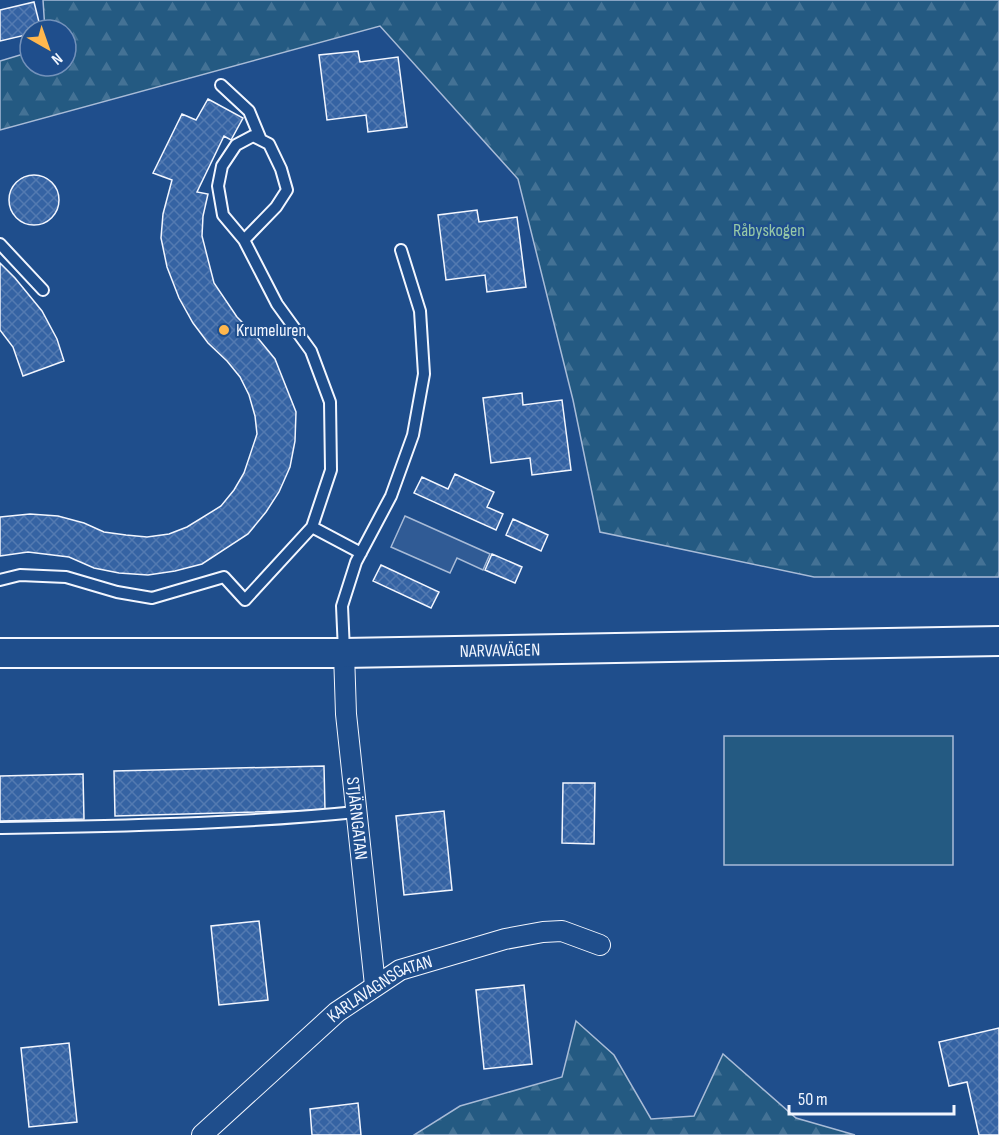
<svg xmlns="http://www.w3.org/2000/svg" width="999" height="1135" font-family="'Sofia Sans Condensed',sans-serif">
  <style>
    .green { fill: #245a82; stroke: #a8bbd7; stroke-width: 1.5 }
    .forest { fill: url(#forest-firs); stroke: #a8bbd7; stroke-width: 1.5 }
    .parking { fill: #305b95; stroke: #a8bbd7; stroke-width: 1.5 }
    .building { fill: url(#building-cross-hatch); stroke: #f2f6ff; stroke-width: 1.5 }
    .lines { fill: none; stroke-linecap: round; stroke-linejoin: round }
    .service-casing { stroke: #f2f6ff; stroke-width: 14 }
    .minor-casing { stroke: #f2f6ff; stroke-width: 22 }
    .secondary-casing { stroke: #f2f6ff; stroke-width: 32 }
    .service { stroke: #1f4e8c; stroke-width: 10 }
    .minor { stroke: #1f4e8c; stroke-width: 20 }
    .secondary { stroke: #1f4e8c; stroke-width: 28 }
    .poi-dot { fill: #ffb74d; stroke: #1f4e8c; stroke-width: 2 }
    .labels { text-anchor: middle; stroke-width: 4.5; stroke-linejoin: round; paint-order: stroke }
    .park-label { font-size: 18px; fill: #97c8a6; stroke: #1f4e8c }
    .poi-label { font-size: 18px; fill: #f2f6ff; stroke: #1f4e8c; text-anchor: start }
    .street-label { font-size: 18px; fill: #f2f6ff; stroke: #1f4e8c }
  </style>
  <defs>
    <pattern id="forest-firs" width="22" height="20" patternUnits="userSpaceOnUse" patternTransform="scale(1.5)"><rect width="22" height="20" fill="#245a82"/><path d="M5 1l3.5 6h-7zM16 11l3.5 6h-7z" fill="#447295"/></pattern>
    <pattern id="building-cross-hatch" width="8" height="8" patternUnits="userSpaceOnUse" patternTransform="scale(1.5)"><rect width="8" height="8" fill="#3563a3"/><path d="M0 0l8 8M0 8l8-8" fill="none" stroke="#537ab1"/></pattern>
  </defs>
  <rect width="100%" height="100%" fill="#1f4e8c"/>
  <path class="green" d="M724,736H953V865H724Z"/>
  <path class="forest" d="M43,0H999V577H814L600,532L573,400L518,179L380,26L0,130V61L30,52V66H66V30H45Z
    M576,1021L614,1055L651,1119L694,1116L723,1054L796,1118L855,1135H414L460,1106L562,1077Z"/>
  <path class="parking" d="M405,516L490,554L483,570L457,558L450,573L391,547Z"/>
  <path class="building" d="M34,2L41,30H30V34L0,41V10Z
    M358,51L360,62L398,57L407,127L368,132L366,115L327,120L319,55Z
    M208,99L243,118L231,140L224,136L197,192L208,194L203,216L202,236L214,283L237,317L257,337L275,359L296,412L295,441L290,467L279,492L266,512L248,534L202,564L175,571L148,575L119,573L94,568L69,557L28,552L0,556V517L30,514L58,516L84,523L104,532L126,535L147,537L169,534L187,527L221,506L234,490L244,473L257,434L255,416L249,395L240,377L227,361L208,343L193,323L179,298L167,267L161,238L163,214L172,180L153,173L182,114L196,120Z
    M9 200a25 25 0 1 1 50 0a25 25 0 1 1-50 0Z
    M477,210L479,222L517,217L526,287L487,292L485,275L446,280L438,215Z
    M0,263L15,278L42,311L57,339L64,361L23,376L13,347L0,330Z
    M522,393L523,405L562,400L571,470L532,475L530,458L491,463L483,398Z
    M455,474L494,492L487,507L503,514L496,530L414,493L422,477L448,489Z
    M513,519L548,535L541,551L506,535Z
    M492,554L522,567L515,583L485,570Z
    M381,565L439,592L431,608L373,581Z
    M324,766L325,810L115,816L114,771Z
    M83,774L84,819L0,821V776Z
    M563,783H595L594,844L562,843Z
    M444,811L452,890L404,895L396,816Z
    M259,921L268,1000L219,1005L211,926Z
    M524,985L532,1064L484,1069L476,990Z
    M999,1028V1135H979L967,1082L949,1086L939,1042Z
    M69,1043L77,1122L29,1127L21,1048Z
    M358,1103L361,1135H312L310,1109Z"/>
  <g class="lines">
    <g class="service-casing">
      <path id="service" d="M221,85L249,111L261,140
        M0,244L43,290
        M312,527L361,553
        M0,580L20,575L66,577L117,592L152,598L224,577L245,600L312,527L331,470L330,402L311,351L277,304L244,240L276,207L287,190L281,169L269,144L253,136L236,145L222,166L218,186L223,215L244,240
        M344,651L342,606L356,562L391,496L413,435L424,374L420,311L401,250
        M0,828C118,826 238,824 356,812"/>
    </g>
    <g class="minor-casing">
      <g id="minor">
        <path id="s1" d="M344,653L346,714L375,985"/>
        <path id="s2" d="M202,1135L337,1012L400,970L505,939L543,932L562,931L600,945"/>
      </g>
    </g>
    <g class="secondary-casing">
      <g id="secondary">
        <path id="s3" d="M0,653H344L999,641"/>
      </g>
    </g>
    <use href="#service" class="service"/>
    <use href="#minor" class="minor"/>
    <use href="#secondary" class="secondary"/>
  </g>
  <circle class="poi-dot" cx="224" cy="330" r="6"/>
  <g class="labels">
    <g class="park-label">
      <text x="769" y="236">Råbyskogen</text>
    </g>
    <g class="poi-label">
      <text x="236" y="336">Krumeluren</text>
    </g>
    <g class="street-label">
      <text dy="6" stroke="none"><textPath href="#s3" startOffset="500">NARVAVÄGEN</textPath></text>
      <text dy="6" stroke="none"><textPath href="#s1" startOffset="166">STJÄRNGATAN</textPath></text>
      <text dy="6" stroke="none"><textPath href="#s2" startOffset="232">KARLAVAGNSGATAN</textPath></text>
    </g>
  </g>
  <g transform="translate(48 48) rotate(140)"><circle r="28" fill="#1f4e8c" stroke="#7391ba" stroke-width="1.5"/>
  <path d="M0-4.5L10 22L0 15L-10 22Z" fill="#ffb74d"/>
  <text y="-9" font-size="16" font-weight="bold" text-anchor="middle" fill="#f2f6ff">N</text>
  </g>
  <path d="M789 1105v9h165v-9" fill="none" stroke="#f2f6ff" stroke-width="3"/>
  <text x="798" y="1105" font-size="18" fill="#f2f6ff" stroke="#1f4e8c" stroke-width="4.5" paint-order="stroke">50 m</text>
</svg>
